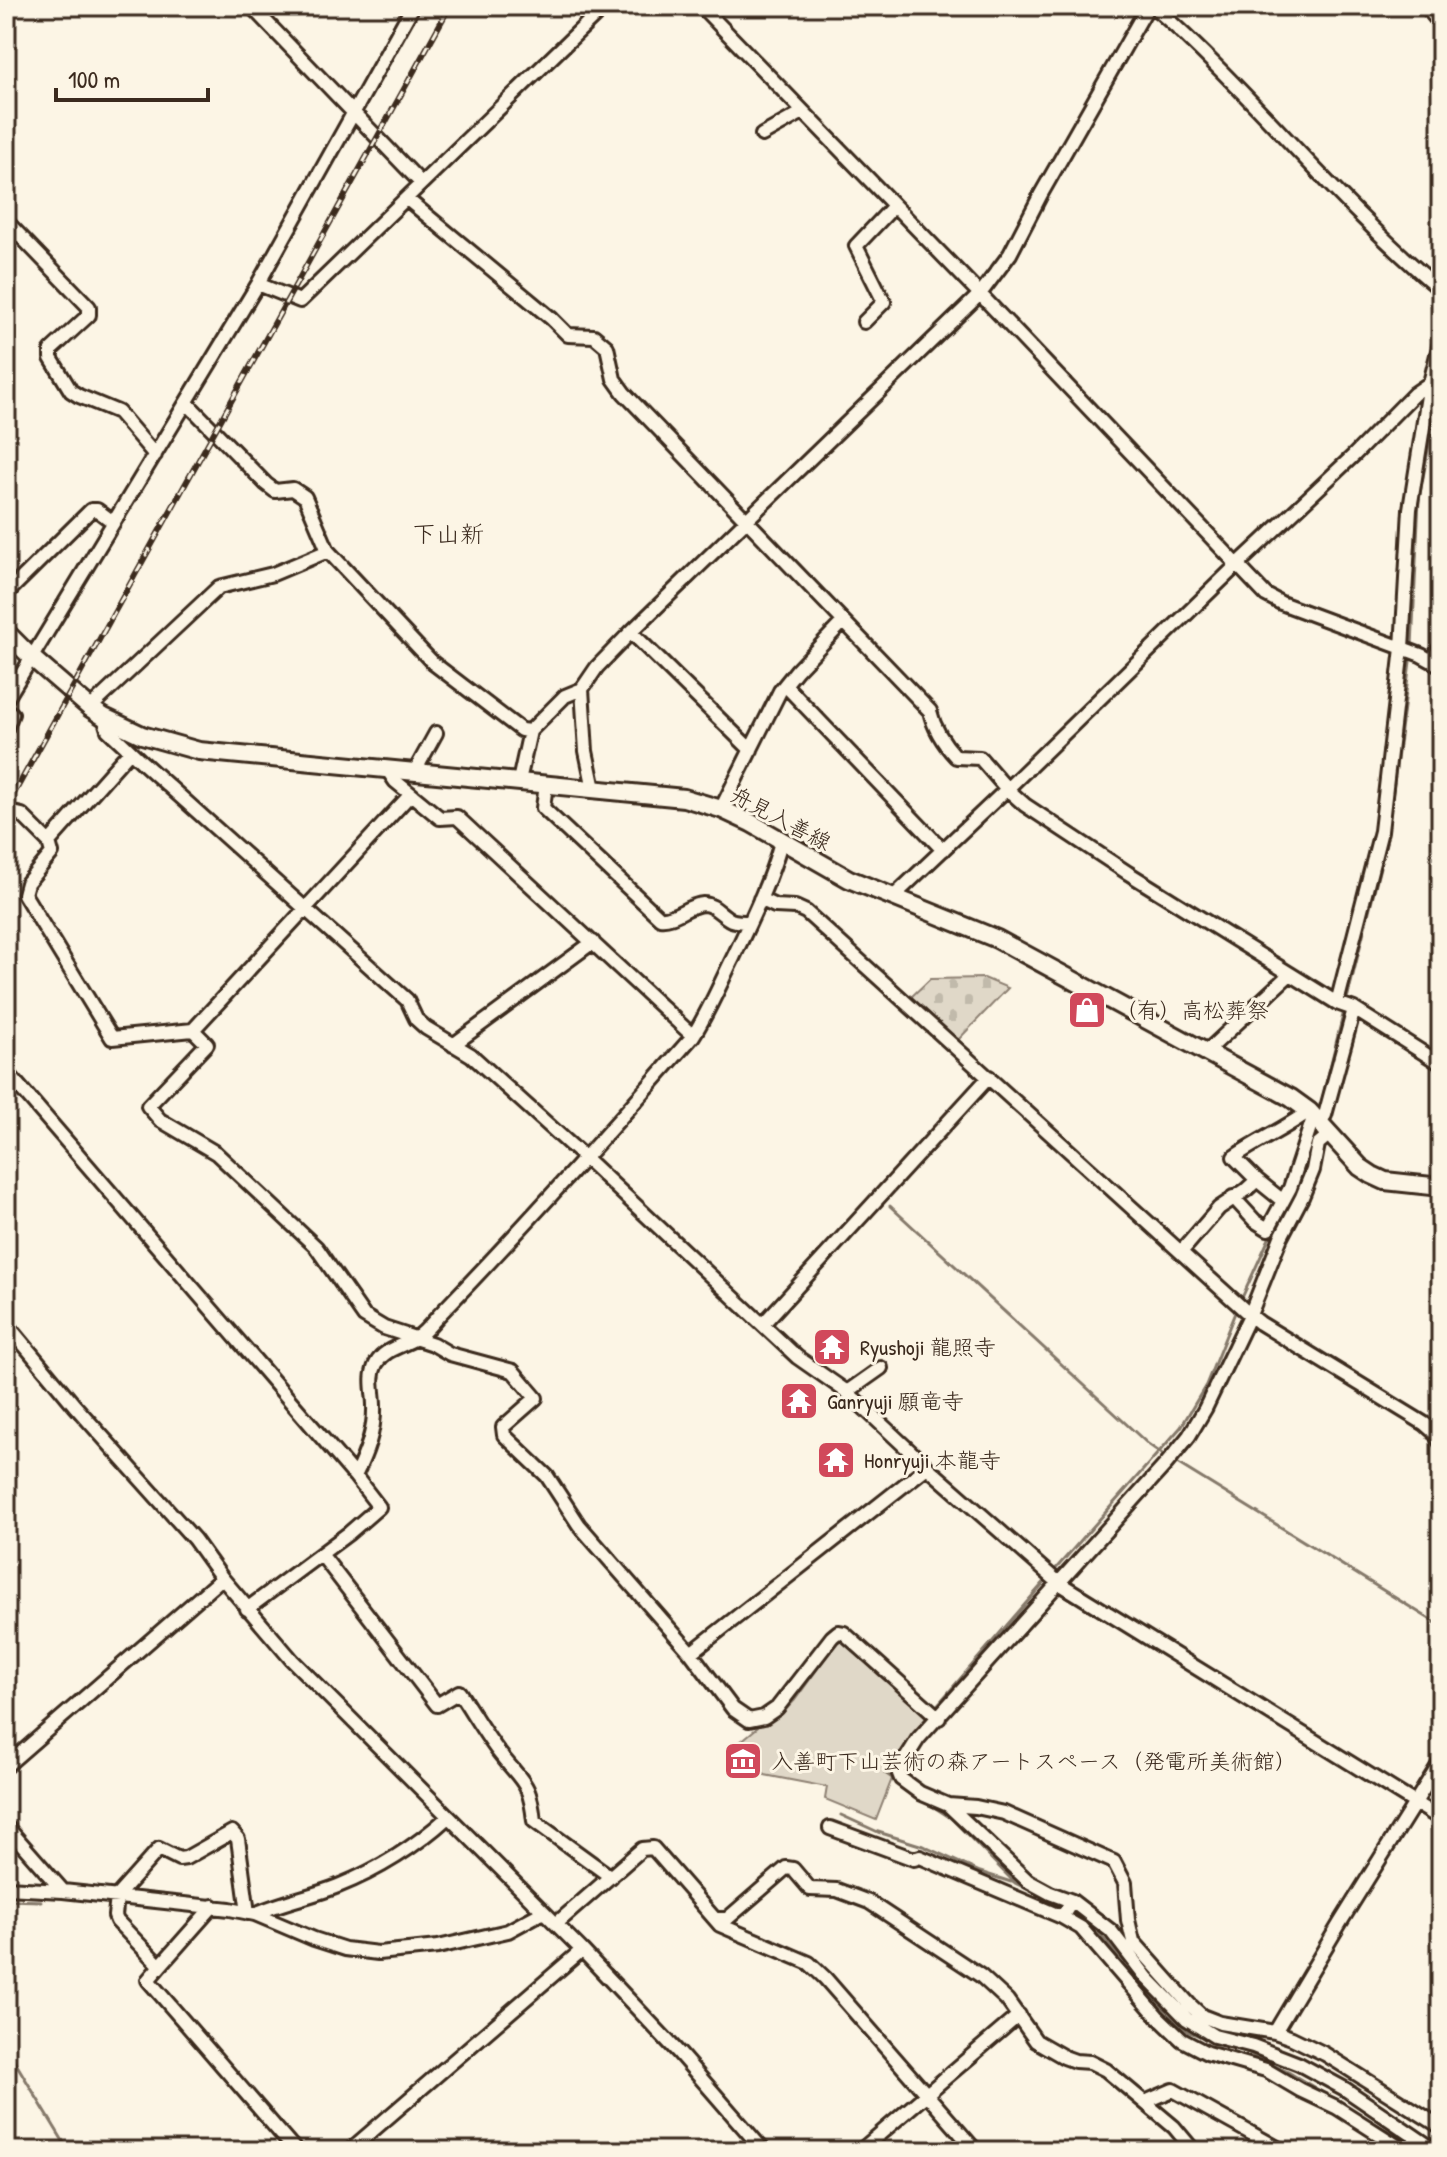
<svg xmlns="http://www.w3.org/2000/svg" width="1447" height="2157" font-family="'Patrick Hand','Klee One',sans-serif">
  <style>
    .cemetery { fill: url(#cemetery-stones); stroke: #8e8173; stroke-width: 2 }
    .park { fill: #e0d8c8; stroke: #8e8173; stroke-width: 2 }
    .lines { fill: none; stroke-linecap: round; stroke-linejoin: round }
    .stream { stroke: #85796b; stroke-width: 3 }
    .minor-casing { stroke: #3b2a1e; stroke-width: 18 }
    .major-casing { stroke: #3b2a1e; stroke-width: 22 }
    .minor { stroke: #fcf5e5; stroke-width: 12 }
    .major { stroke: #fcf5e5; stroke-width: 16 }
    .rail-casing { stroke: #3b2a1e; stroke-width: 6 }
    .rail { stroke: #fcf5e5; stroke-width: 3; stroke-dasharray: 9; stroke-linecap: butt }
    .labels { text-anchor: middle; stroke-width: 6; stroke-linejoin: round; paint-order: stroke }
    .street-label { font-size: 22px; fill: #3b2a1e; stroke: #fcf5e5 }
    .poi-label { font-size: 22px; fill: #3b2a1e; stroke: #fcf5e5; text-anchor: start }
    .neighbourhood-label { font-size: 24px; fill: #3b2a1e; stroke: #fcf5e5 }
  </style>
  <defs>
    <pattern id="cemetery-stones" width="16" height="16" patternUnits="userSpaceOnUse" patternTransform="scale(2)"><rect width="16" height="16" fill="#e0d8c8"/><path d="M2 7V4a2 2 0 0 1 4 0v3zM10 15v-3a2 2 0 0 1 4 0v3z" fill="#c1baab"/></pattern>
  </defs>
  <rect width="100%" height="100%" fill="#fcf5e5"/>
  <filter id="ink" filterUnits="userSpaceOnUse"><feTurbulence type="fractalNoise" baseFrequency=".0125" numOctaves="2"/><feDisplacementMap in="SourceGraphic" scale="16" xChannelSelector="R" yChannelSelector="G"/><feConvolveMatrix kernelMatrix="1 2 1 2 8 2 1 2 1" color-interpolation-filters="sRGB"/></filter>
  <g filter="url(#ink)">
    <path class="cemetery" d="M984,978L1008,988L957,1041L909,999L930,979Z"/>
    <path class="park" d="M844,1637L932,1718L895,1771L876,1820L825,1799L827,1787L765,1775L740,1742L763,1723L782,1714L795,1700L840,1638Z"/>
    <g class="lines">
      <path class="stream" d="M1412,646L1419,499L1441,379
        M1346,1003L1386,843L1411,654
        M1319,1112L1344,1011
        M890,1206L1148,1444L1165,1456
        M1241,1300L1271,1234
        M1172,1460L1441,1626
        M1052,1573L1181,1427L1206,1385L1236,1310
        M934,1709L1047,1579
        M898,1782L885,1773L929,1715
        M923,1800L951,1818L1015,1883L1065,1908
        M841,1815L878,1832L923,1846L980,1872L1011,1882
        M6,1900L41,1901
        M1072,1911L1080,1915L1096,1930L1167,2014L1187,2031L1211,2040
        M6,2047L69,2151
        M1237,2048L1288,2072L1422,2151"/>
      <g class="minor-casing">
        <path id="minor" d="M251,6L421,183
          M701,6L980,294L1266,595L1281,603L1421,655L1441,666
          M1153,6C1254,95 1338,204 1441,290
          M1426,6L1441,25
          M762,135L803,112
          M407,199L552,319L568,335L594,336L607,347L614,379L624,393L930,711C934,729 944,744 956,757L980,758L1007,789L1025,805L1128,873L1337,1003L1354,1009L1325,1115L1320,1122
          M6,221L89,307V315L51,350V358L71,391L79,396L118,412L155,455
          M258,284L300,301L605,6
          M864,322L884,302L856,246L894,206
          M187,403L266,484L275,491L293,489L305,497L328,551L433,663L521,730L530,731L565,696L582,689
          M6,594L91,510H97L113,522
          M631,632L751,750
          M1432,660L1441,646
          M785,685L943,850
          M6,700L258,284L413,6
          M90,708L219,587L273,574L328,551
          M6,709L12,714L6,729
          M104,717L108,730L143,763L407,1000L416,1019L426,1028L471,1055L585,1158L797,1357L847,1392L927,1467L1059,1583L1441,1819
          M387,769L395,781L440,818L457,817L693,1036
          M415,771L436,733
          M519,781L530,731
          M546,784L543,808L660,918C675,920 687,905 703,904C714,904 721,915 731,920C736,922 744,922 750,922
          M594,789L586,751L582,689L597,667L631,632L980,294L1010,254L1041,194L1148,6
          M721,809L780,691L797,670L843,622
          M9,812L22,815L49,842L52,853L27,883L24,894L112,1038L193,1030L207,1044L148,1106L160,1120L216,1153L316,1247L364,1316L384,1328L433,1344L450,1354L513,1371L536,1398L503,1427L504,1435L547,1476L579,1525L691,1653L733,1709L749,1720L764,1717L777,1708L832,1637L838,1632L844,1633L939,1718
          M49,842L130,751
          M893,897L1007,789L1238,564L1353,456L1414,394L1430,383
          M760,899L775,906L795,907L806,912L1250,1315L1260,1323L1425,1424L1434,1432L1441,1443
          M1337,1003L1381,831L1402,648L1410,509L1430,383L1441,339
          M1354,1009L1441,1064
          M193,1030L411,794
          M453,1045L593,942
          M1206,1052L1290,974
          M6,1071L355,1476L379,1507L349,1533L247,1609
          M1331,1133L1318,1144L1313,1170L1302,1197L1281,1237L1250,1315L1205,1409L1189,1436L1166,1464L918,1739L898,1771L901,1779L920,1793L948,1805L976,1807L1004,1813L1114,1862L1125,1883L1128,1920L1133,1941L1189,2004L1202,2016L1220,2023L1275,2032L1292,2038L1325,2054L1441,2127
          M1257,1180L1283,1201
          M1233,1197L1255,1221L1268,1229L1290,1188L1314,1115
          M1181,1252L1219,1208L1246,1190L1257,1180L1234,1157C1258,1140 1285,1129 1309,1111
          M6,1323L75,1406L194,1539L222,1578L292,1660L582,1950L679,2053L764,2151
          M763,1324L989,1077
          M847,1392L881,1368
          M355,1476C366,1454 375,1431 374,1406C374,1392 369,1377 376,1364C385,1348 403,1346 416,1338C426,1332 434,1320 442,1312C529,1222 611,1129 693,1036C709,1011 720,984 733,958C751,920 770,882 781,842
          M321,1554L437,1705L459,1692C473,1713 486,1736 501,1755C523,1783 530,1782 534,1821L611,1877
          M691,1653L927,1467
          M6,1766L222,1578
          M948,1805L1028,1881L1050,1893L1072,1901
          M6,1826L63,1891
          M830,1828L914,1859L920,1857L1062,1917
          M6,1888L63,1891L230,1909L255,1914L314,1939L345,1949L378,1953L438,1947L508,1931L543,1912
          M248,1913L238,1839L232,1832L186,1858L179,1859L159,1849L117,1896L115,1916L117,1921L160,1966L148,1980L296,2151
          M255,1914C281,1902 310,1897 338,1886C378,1870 416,1846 448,1817
          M716,1919H727L786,1868L793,1869L810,1889L837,1890L869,1902L981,1976L1007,2000L1036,2041L1064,2057L1075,2061L1090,2062L1106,2070L1174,2127L1194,2151
          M556,1924L642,1849L653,1848L720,1925L809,1963L825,1978L976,2151
          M160,1966L213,1906
          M1275,2032L1340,1923L1441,1761
          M1145,2102L1173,2090L1283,2151
          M349,2151L582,1950
          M860,2151L1019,2015
          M1405,2151L1336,2107L1300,2090L1266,2070L1207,2053L1182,2040L1157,2016L1081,1928L1062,1917L1072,1901L1111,1931L1147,1978L1187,2019L1214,2036L1253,2046L1299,2064L1345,2089L1436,2151"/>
      </g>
      <g class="major-casing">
        <path id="major" d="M6,632L31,657L90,708L104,717L142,735L199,751L684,798L721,809L751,823L849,879L997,939L1291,1098L1309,1111L1360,1167L1372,1175L1385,1181L1441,1187"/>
      </g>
      <use href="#minor" class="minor"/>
      <use href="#major" class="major"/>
      <g class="rail-casing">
        <path id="rail" d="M6,808L450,6"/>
      </g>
      <use href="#rail" class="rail"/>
    </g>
  </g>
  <defs>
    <g id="shop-square" transform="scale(2)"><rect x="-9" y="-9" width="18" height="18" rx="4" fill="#d1495b" stroke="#fcf5e5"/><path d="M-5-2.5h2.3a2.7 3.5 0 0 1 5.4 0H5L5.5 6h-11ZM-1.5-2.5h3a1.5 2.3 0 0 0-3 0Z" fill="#fff"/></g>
    <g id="temple-square" transform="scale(2)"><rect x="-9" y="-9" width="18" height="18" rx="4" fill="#d1495b" stroke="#fcf5e5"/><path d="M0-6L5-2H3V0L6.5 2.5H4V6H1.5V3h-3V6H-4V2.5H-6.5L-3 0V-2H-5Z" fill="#fff"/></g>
    <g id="museum-square" transform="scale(2)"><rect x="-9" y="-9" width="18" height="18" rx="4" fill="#d1495b" stroke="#fcf5e5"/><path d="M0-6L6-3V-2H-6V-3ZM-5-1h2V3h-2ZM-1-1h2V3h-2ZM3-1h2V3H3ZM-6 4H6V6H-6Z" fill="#fff"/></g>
  </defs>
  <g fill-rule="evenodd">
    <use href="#shop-square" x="1087" y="1010"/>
    <use href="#temple-square" x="832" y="1347"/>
    <use href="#temple-square" x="799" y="1401"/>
    <use href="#temple-square" x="836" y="1460"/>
    <use href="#museum-square" x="743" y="1761"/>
  </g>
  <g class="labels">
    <g class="street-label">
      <text transform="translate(781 818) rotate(28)" y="8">舟見入善線</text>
    </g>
    <g class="poi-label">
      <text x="1115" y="1018">（有）高松葬祭</text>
      <text x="860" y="1355">Ryushoji 龍照寺</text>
      <text x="827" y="1409">Ganryuji 願竜寺</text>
      <text x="864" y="1468">Honryuji 本龍寺</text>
      <text x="771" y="1769">入善町下山芸術の森アートスペース（発電所美術館）</text>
    </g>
    <g class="neighbourhood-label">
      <text x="448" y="542">下山新</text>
    </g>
  </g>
  <rect width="1447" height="2157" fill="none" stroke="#fcf5e5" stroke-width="32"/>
  <rect x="16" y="16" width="1415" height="2125" fill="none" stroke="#3b2a1e" stroke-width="3" filter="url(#ink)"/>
  <path d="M56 88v12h152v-12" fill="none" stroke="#3b2a1e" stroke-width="4"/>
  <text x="68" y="88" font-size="24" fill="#3b2a1e" stroke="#fcf5e5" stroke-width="6" paint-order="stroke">100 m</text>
</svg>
